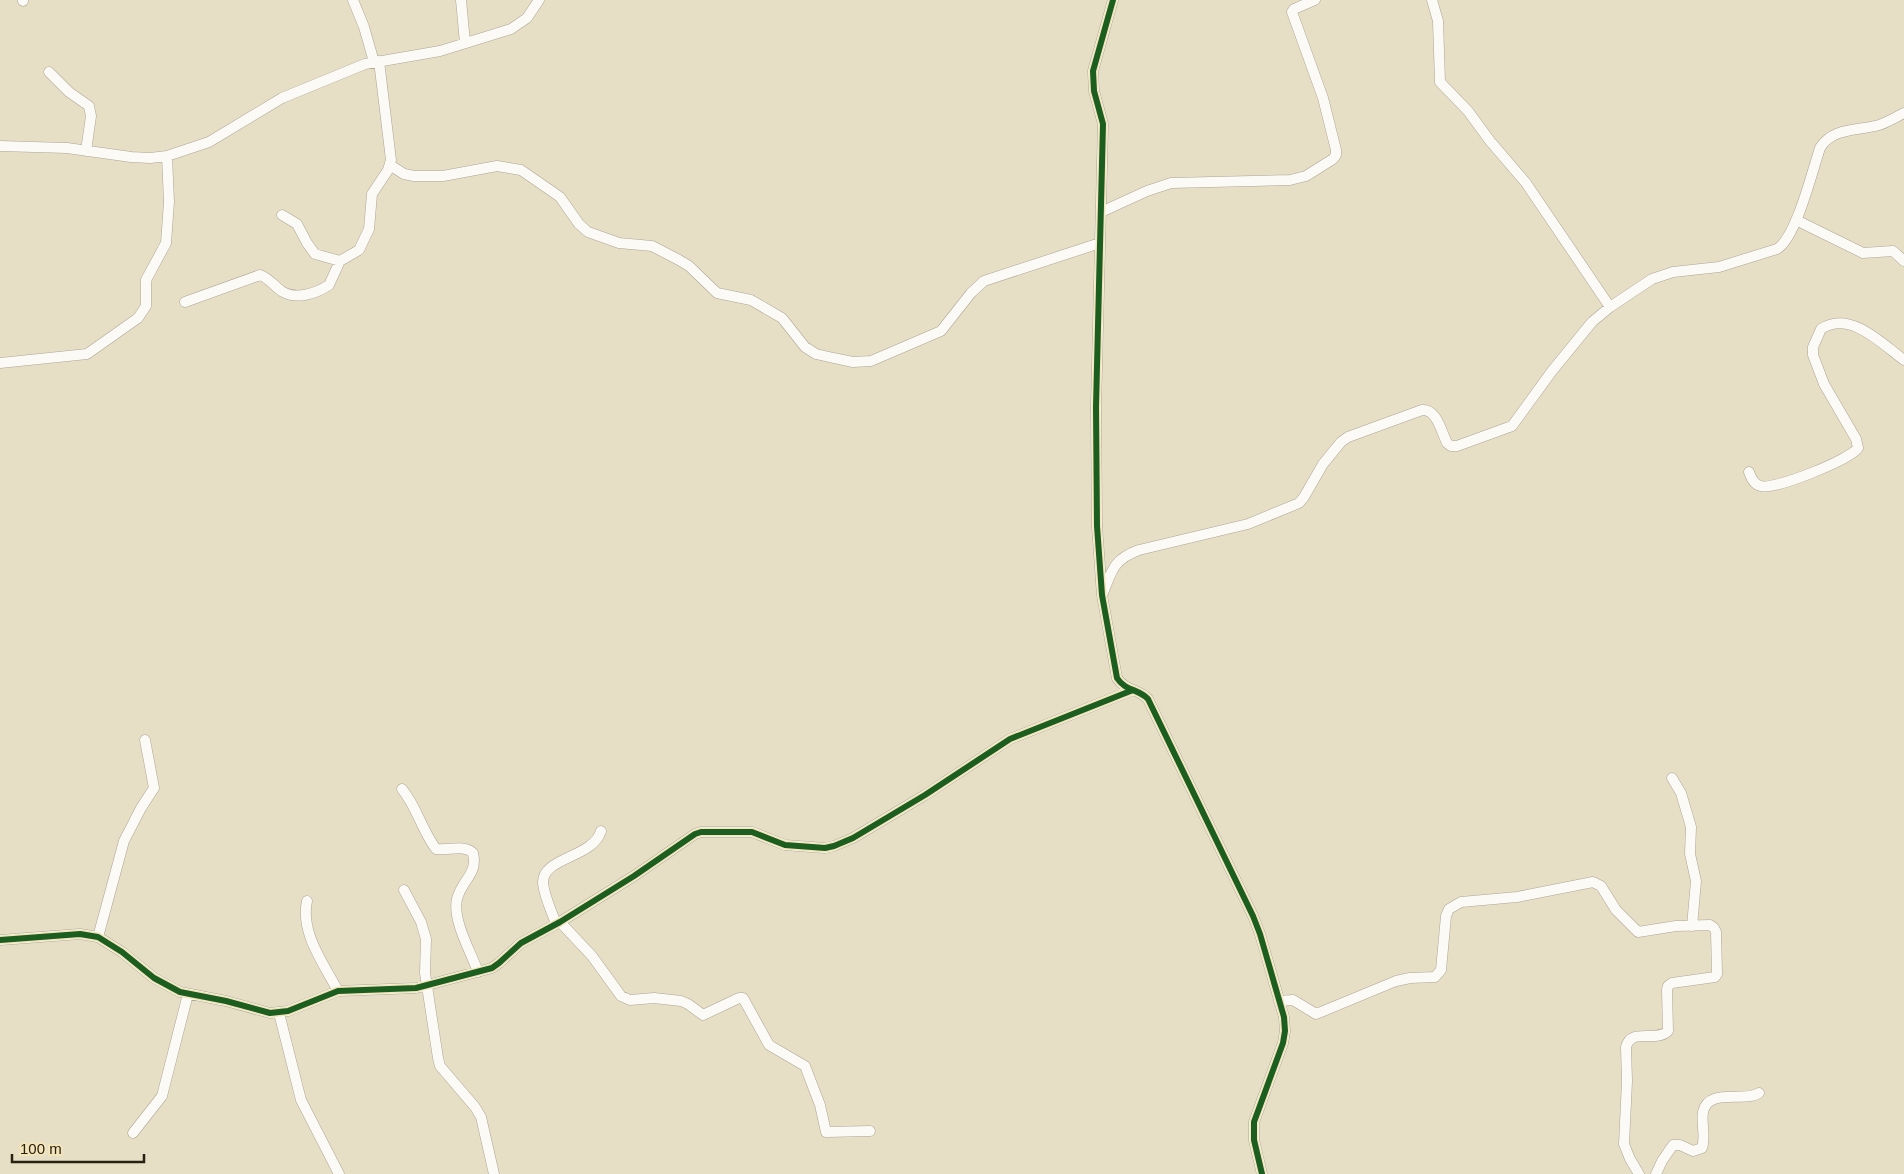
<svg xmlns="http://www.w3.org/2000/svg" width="1904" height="1174" font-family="Helvetica,sans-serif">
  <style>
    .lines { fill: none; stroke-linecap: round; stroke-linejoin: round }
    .minor-casing { stroke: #aca592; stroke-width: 11 }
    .minor { stroke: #fbfaf6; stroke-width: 10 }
    .cycleway-casing { stroke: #f4e4b9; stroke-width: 9 }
    .cycleway { stroke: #1b5e20; stroke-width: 6 }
  </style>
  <rect width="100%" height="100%" fill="#e7dec6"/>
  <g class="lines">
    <g class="minor-casing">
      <path id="minor" d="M353,0L364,27L374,62
        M461,0L465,43
        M1113,0L1093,71L1094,91L1103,124L1096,407L1097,526L1102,595L1117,678C1125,691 1139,689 1148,699L1253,916L1260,934L1284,1017L1285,1031L1283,1043L1254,1122V1140L1262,1174
        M1432,0L1438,21L1440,82L1468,111L1490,141L1526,183L1610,307
        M23,1V0
        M49,72L69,92L89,106L91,116L86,151
        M0,146L67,148L131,157L150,158L167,156L209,142L282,98L365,64L440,51L511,29L527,18L539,0
        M390,165L404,174L414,176H443L497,166L521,170L560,197L579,224L588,232L619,243L652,246L679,260L689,266L717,293L751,300L782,318L805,347L816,354L829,357L853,362L871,361L941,331L971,293L984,281L1100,243
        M1101,212L1147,191L1171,183L1290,180L1306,176L1333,159L1336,155V150L1323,98L1292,12L1294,9L1315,0
        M282,215L297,224L307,243L315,254L340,261
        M1796,220L1863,253L1893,251L1904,261
        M185,302L260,275C269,278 275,287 283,292C297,300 317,293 329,285L340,261L359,250L369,229L372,194L388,170L391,160L379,61
        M0,363L87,354L138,318L146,306V280L166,243L169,202L167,156
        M1749,472C1751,478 1754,485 1761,486C1775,490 1849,460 1858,448L1856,439L1824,384L1813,355V347L1821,329C1850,310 1881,343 1904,360
        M1103,593C1112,570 1114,559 1139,550L1248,524L1299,503L1304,497L1323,464L1341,442L1348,437L1422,410C1437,409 1441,431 1447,443L1451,446H1457L1512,426L1552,371L1592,322L1610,307L1652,279L1673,272L1719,267L1777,249C1796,238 1812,172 1820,148C1833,127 1858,131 1879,125C1888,122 1896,117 1904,113
        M1672,778L1681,793L1691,827L1690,854L1696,881L1692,926
        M402,789C417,807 421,829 436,849C448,851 464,844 473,853C478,875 462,879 457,899C452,920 471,952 478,972
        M404,890L421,922L426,939L425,973L438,1058L440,1066L475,1107L481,1117L494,1174
        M307,901C300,933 324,964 338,991
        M560,922L592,956L621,996L630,1000L654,998L681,1001L688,1004L703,1015L739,998H743L769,1045L805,1066L820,1105L826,1132L870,1131
        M556,924C552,912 544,896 543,883C542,857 593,858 601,831
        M98,937L124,841L141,808L154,788L145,740
        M0,940L80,934L98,937L122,952L154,978L180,992L226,1001L270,1013L288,1011L338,991L416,988L492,968L499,963L521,943L560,922L634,876L695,834L701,832H752L785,845L825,848L834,846L853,838L925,795L1010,739L1133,690
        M1279,1001L1293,1000L1316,1014L1396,981L1410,978L1435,977L1441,970L1446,916L1449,909L1461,902L1517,897L1593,882L1601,886L1616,910L1638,932L1676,926L1710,925L1714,928L1716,932L1717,974L1715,977L1672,983L1668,986L1667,990L1668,1031C1656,1043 1631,1027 1626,1047L1627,1081L1624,1144L1630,1159L1639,1174
        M279,1013L301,1100L339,1174
        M133,1133L162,1096L188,994
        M1656,1174L1662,1161L1673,1145H1680L1693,1151L1702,1148C1706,1136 1701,1124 1703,1112C1708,1087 1744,1103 1759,1093"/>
    </g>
    <use href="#minor" class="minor"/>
    <g class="cycleway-casing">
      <path id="cycleway" d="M1113,0L1093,71L1094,91L1103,124L1096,407L1097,526L1102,595L1117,678C1125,691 1139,689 1148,699L1253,916L1260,934L1284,1017L1285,1031L1283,1043L1254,1122V1140L1262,1174
        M0,940L80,934L98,937L122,952L154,978L180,992L226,1001L270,1013L288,1011L338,991L416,988L492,968L499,963L521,943L560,922L634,876L695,834L701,832H752L785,845L825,848L834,846L853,838L925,795L1010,739L1133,690"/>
    </g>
    <use href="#cycleway" class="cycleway"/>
  </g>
  <path d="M12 1154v8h132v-8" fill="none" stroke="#272111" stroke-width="2.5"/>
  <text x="20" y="1154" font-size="15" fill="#272111" stroke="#f4e4b9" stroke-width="4" paint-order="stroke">100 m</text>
</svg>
